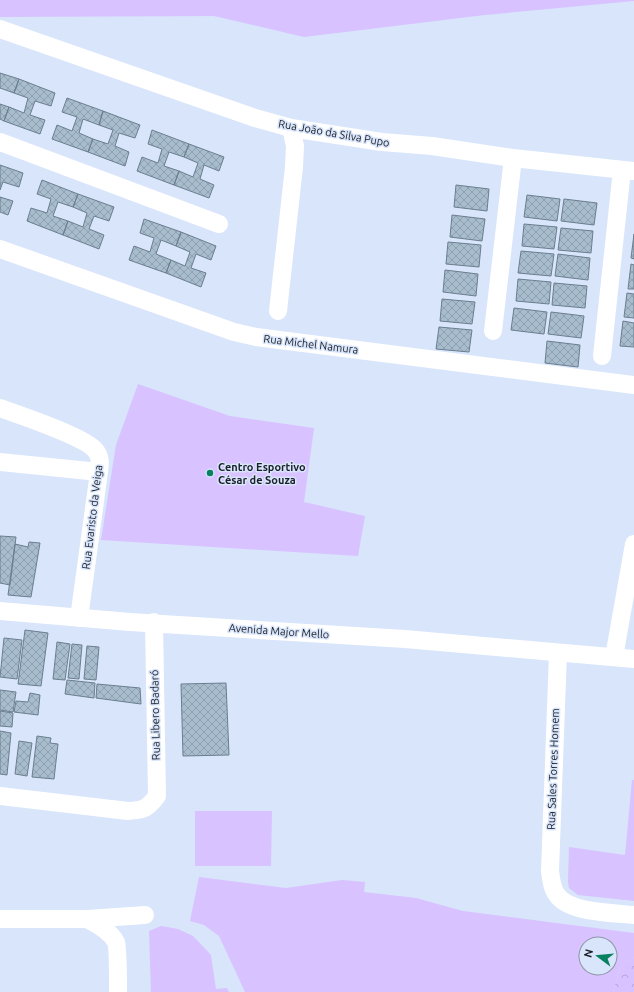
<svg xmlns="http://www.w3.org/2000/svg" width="634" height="992" font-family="Ubuntu,sans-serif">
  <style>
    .green { fill: #d8c2ff; fill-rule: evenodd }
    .forest { fill: url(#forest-crowns) }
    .building { fill: url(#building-cross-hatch); stroke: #6b7e8e }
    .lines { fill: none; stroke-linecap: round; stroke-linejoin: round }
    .minor { stroke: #fff; stroke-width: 18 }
    .poi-dot { fill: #098160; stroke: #d8e5fb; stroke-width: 1.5 }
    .labels { text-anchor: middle; stroke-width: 3; stroke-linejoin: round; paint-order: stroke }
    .street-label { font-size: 11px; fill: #1b1f27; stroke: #d8e5fb }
    .poi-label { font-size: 11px; font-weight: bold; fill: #1b1f27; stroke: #d8e5fb; text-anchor: start }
  </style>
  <defs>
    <pattern id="forest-crowns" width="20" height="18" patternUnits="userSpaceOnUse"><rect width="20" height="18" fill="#d8c2ff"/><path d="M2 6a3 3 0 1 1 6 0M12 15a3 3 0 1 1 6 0" fill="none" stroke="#b9a6db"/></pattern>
    <pattern id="building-cross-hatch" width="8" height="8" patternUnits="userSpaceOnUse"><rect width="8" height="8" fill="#a7bccd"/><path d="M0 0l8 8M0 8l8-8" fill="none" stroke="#8fa1b0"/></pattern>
  </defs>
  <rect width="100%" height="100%" fill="#d8e5fb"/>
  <path class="green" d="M0,0H634V1L485,15L304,37L214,16L0,17Z
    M138,384L230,416L314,428L304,502L365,516L358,556L101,540L116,445Z
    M632,780H634V901L578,895L569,888L568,882L569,847L625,855Z
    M195,811H272L271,866H195Z
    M199,877L286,888L342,880L365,882L364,892L416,898L463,911L634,933V957L620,967L613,992H245L219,936L204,925L190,921ZM586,944H610V968H586Z
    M161,926L178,929L193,936L211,955L216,989L227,988L229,992H151L149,931Z"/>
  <path class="forest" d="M634,957V992H613L620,967Z"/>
  <path class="building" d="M0,73L19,79L14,93L0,88Z
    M19,79L55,93L51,106L35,101L30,115L45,120L40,134L4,121L9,107L24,113L28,98L14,93Z
    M67,98L103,111L99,125L83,119L79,133L93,139L88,152L52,139L57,125L72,131L77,117L62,112Z
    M0,104L9,107L4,121L0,119Z
    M103,111L140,125L135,138L119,133L115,146L129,152L125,166L88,152L93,139L108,144L113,130L99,125Z
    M152,130L189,144L184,157L169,152L164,166L179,171L174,185L137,171L142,157L158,163L162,149L148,144Z
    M189,144L224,157L219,171L204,165L200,179L214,185L209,198L174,185L179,171L193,177L198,163L184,157Z
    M0,165L23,173L19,187L3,182L0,190Z
    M42,180L78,194L73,207L58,202L53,216L68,221L63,235L27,221L31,208L47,213L51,199L37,194Z
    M456,185L489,189L487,211L454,207Z
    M78,194L114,207L109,221L94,216L89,229L104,235L99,249L63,235L68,221L83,227L87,213L73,207Z
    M527,195L560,199L557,221L524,217Z
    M0,197L13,201L8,215L0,212Z
    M564,199L597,203L594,225L561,221Z
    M452,215L485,219L482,241L450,237Z
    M144,219L181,232L176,246L161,240L156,254L171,260L166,273L129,260L134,246L150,252L154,238L140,233Z
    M524,224L557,227L554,249L522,246Z
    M561,228L593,231L591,253L558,250Z
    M181,232L216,246L211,260L196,254L191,268L206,273L201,287L166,273L171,260L185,266L190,252L176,246Z
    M634,234V259L631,258Z
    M448,242L481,245L479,267L446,264Z
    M521,251L554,254L551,276L518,273Z
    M558,254L590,258L588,280L555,276Z
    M631,264L634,265V289H628Z
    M445,270L478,274L476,296L443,292Z
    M518,279L551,282L549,304L516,301Z
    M554,283L587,286L585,308L552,305Z
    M627,293L634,294V318L624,317Z
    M442,299L475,302L472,324L440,321Z
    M514,308L547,312L544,334L511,330Z
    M551,312L584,316L581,338L548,334Z
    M623,321L634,323V347L620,346Z
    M439,327L472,330L469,352L436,349Z
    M547,341L580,345L578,367L545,363Z
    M0,536L16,537L10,585L0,583Z
    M29,542L40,543L31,597L8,595L15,544L28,547Z
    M25,630L48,633L41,686L18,684Z
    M4,638L22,640L17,679L0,677Z
    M57,642L70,644L65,680L53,679Z
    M72,644L82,645L79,679L68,678Z
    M87,646L99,647L96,680L84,679Z
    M67,680L95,683L94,698L65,694Z
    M226,683L229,755L183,756L181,684Z
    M97,684L140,688L141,704L96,698Z
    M0,690L16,692L13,712L0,710Z
    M30,693L40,695L38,715L14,712L16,701L28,702Z
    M0,711L13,713L12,727L0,726Z
    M0,731L11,733L7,775L0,774Z
    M37,736L51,738L50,743L58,744L54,779L32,777Z
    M19,741L32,743L27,776L15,774Z"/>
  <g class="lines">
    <path class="minor" d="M0,29L255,118L291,128L382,142L432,146L513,158L634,171
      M0,142L219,224
      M0,249L234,332L256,337L634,385
      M278,311L294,167L295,146L291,128
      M493,331L513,158
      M602,356L622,170
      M0,408C19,415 86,437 96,451C101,458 100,464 99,472L79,618
      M0,462L99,472
      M0,611L130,622L405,639L634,659
      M558,653L550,871C551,879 552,889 557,895C569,913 614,913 634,915
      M614,657L634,544
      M0,796L128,811C144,810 147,809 157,796L154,622
      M0,919H87L145,915
      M87,919C97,924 110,931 116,942C118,947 118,983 118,992"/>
  </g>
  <circle class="poi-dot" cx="210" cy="473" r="4"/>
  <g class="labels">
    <g class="street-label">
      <text transform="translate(334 133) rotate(10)" y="4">Rua João da Silva Pupo</text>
      <text transform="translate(311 344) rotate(7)" y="4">Rua Michel Namura</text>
      <text transform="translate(92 517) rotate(-83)" y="4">Rua Evaristo da Veiga</text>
      <text transform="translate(279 631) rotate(4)" y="4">Avenida Major Mello</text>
      <text transform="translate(155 715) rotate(-91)" y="4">Rua Libero Badaró</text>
      <text transform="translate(553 769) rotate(-88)" y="4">Rua Sales Torres Homem</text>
    </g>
    <g class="poi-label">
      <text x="218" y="471">Centro Esportivo<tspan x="218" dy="13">César de Souza</tspan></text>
    </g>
  </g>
  <g transform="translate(598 956) rotate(286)"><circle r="19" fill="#d8e5fb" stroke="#8c96a6"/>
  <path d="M0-3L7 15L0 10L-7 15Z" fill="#098160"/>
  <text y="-6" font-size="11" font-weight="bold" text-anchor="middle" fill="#1b1f27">N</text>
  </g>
</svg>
